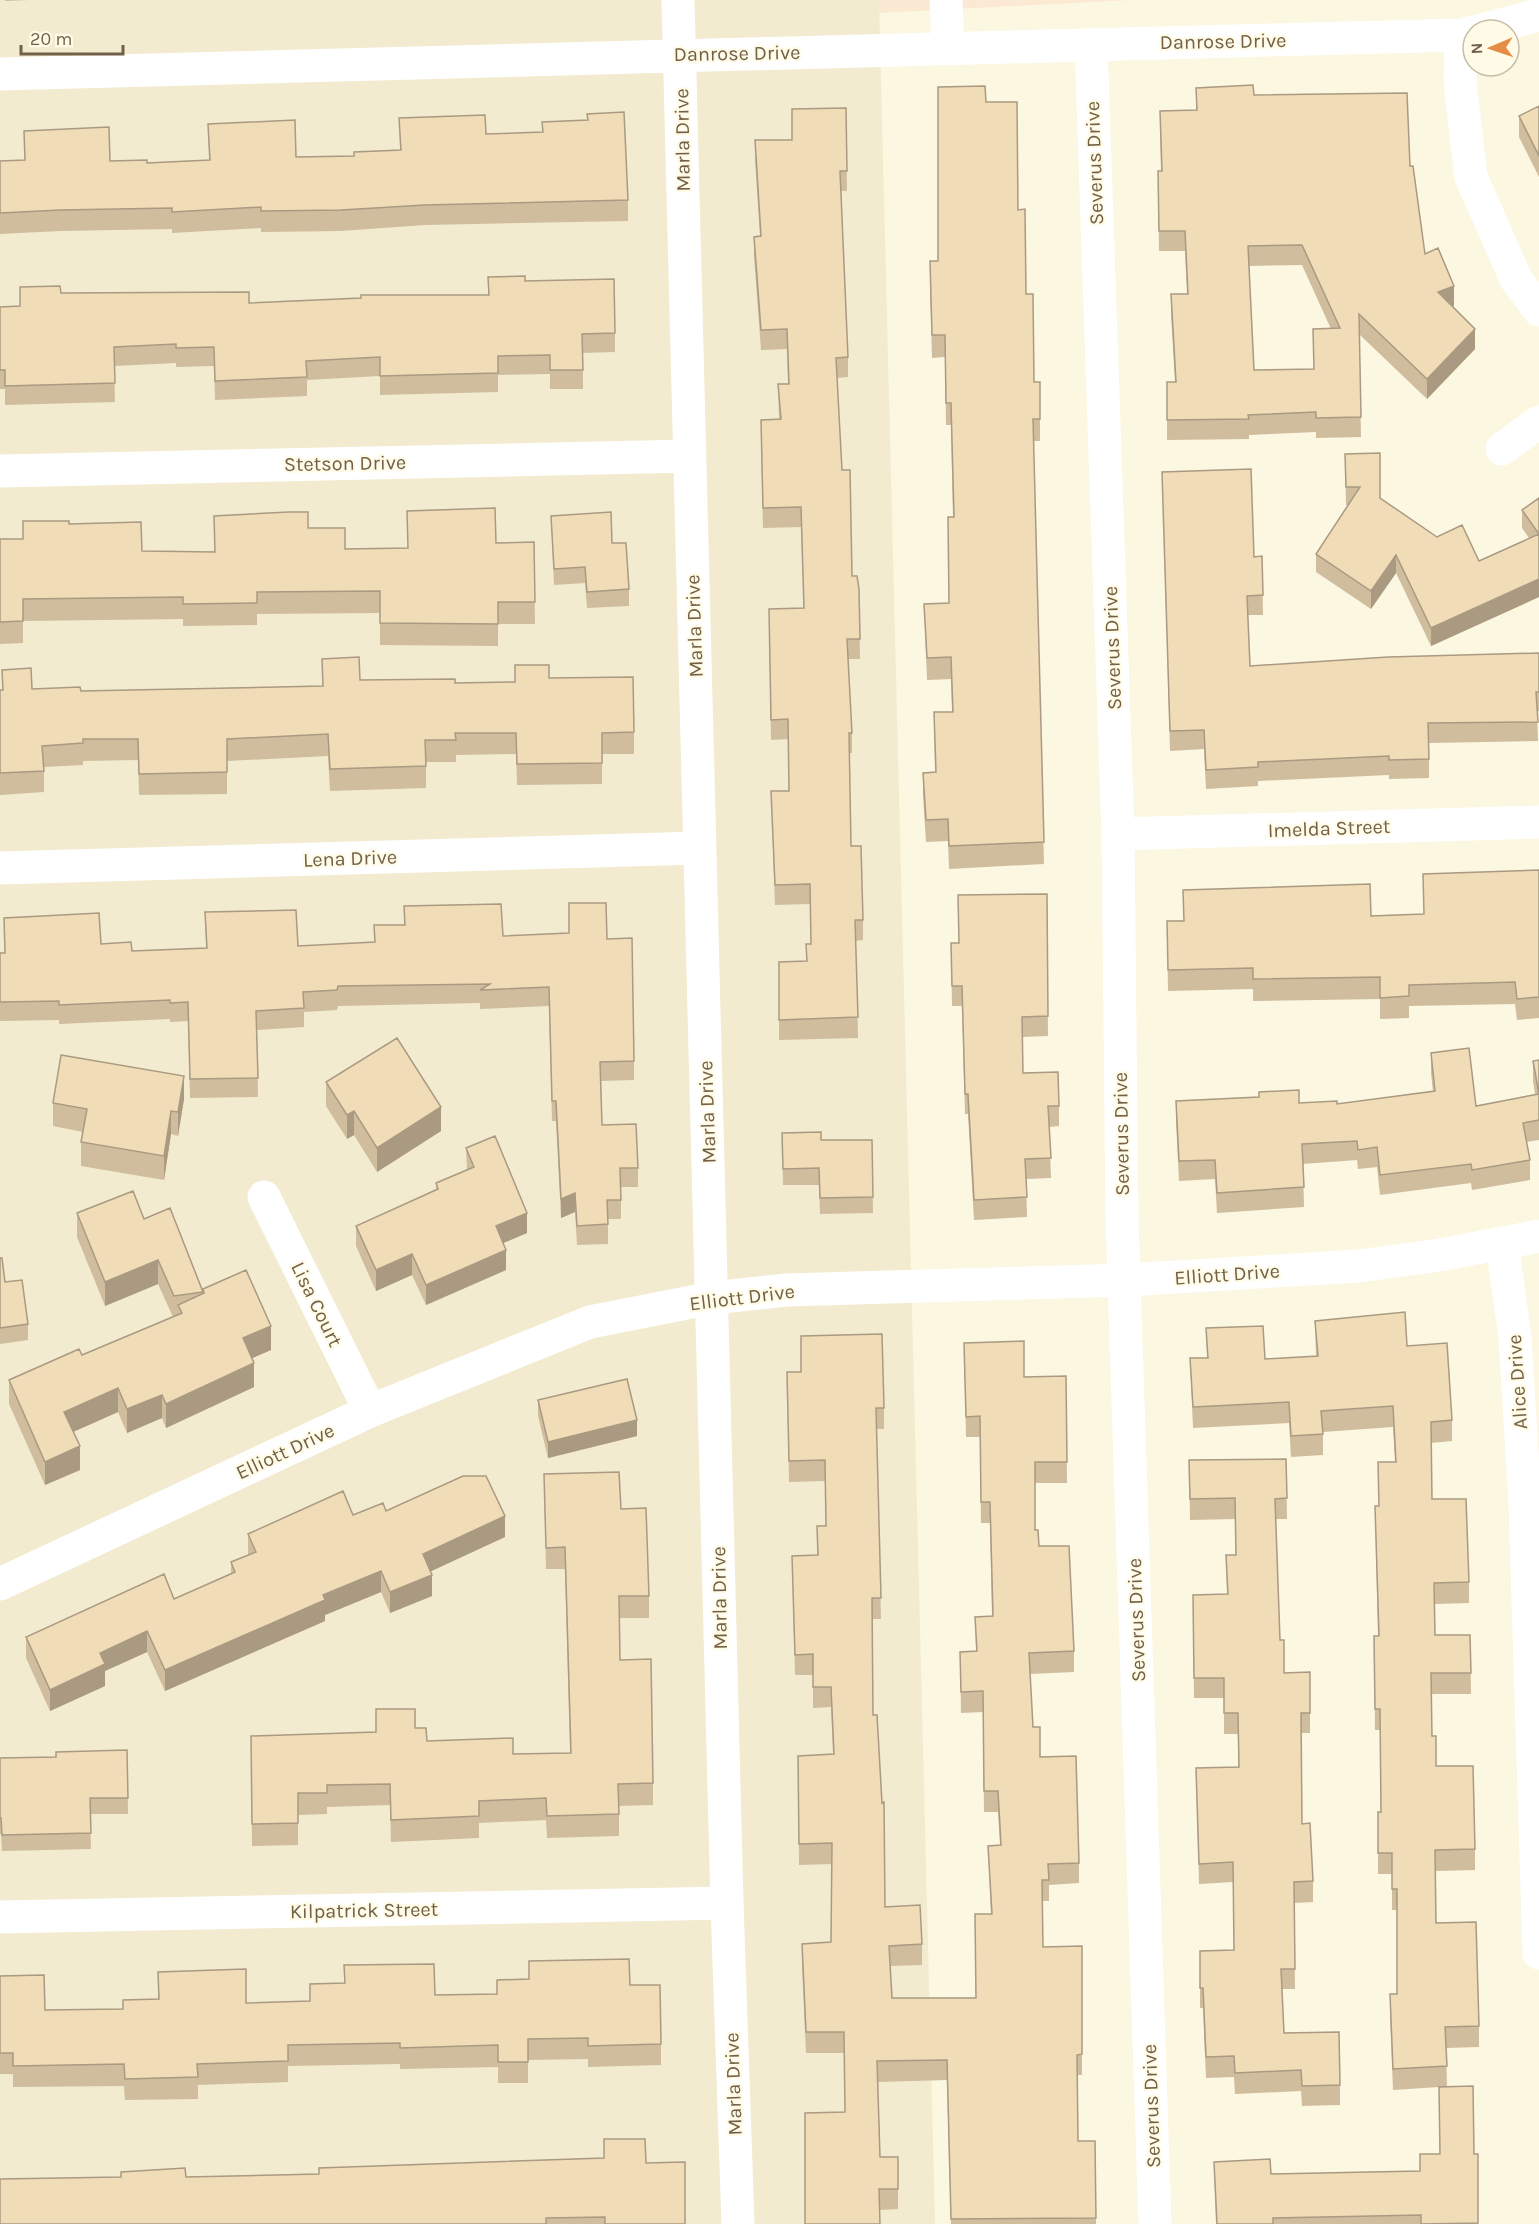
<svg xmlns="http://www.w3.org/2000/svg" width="1539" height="2224" font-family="Karla,sans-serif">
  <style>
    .residential { fill: #f3ebcf }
    .commercial { fill: #fce9d4 }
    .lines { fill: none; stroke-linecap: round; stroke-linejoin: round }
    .minor { stroke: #fff; stroke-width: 33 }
    .wall { fill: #cfbd9e; fill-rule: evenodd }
    .shaded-wall { fill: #a99a81 }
    .building { fill: #f1dcb8; stroke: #a99a81; stroke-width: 1.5; fill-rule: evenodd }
    .labels { text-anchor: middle; stroke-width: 4.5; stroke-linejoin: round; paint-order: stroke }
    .street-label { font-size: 20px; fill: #726148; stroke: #fffbe6 }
  </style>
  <rect width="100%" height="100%" fill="#fcf7e0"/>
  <path class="residential" d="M0,0H879L935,2224H0Z"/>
  <path class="commercial" d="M879,0H1130L879,13Z"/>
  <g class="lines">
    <path class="minor" d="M678,0L727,1903L738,2224
      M946,0L948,49
      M1482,30L1539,15
      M1461,35L1460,82L1471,177L1516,279L1539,310
      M1091,44L1118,834L1122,1219L1155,2224
      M0,74L1461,35L1473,32
      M1502,449L1539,422
      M0,471L689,456
      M1118,834L1539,822
      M0,868L699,848
      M264,1197L370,1411
      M1502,1243L1515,1337L1525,1503L1539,1953
      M0,1584L370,1411L590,1322L712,1298L787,1290L1125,1280L1359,1266L1440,1255L1539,1236
      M0,1917L727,1903"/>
  </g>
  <path class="wall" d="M5,0H29L5,1Z
    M1196,88L1254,95L1410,166L1425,254L1454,306H1452L1475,349L1427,399L1359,334L1361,437L1316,438V432L1249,435V439L1167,440V382H1175L1171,314V294H1187L1185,251H1159L1158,171H1161L1160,111L1196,110ZM1302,265L1331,329L1314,369L1254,370L1249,266Z
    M986,102L1018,210L1034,382H1040V441H1033L1044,864L949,869L948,841L926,842L923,795V773L935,772L934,712H952L951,679L927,680L924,604L949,603L953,517L951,425H946L945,357L932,358L930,283L938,261Z
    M1539,106V177L1519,137V116Z
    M846,108L847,191H841L848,357V377L837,378L842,470L852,576L859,589L860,659H848L852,733V753H849L851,846L863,920V940L856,941L858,1038L779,1040V962L806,961V944H811L810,904L775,905L771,791H789L788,739L771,740L769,629L804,608L801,527L763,528L761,440L779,419L778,384H788L787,349L761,350L754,257V237L760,236L755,160V140H792Z
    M399,118L486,134L628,200V221L425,225L341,231L261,232V228L172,233V229L60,231L0,234V161L25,160L24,131L110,161L147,163L209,160L208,124L296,157L354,156L400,150Z
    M488,277L525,281L615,333V352L583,353V389H550V374L498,375V392L380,395V376L307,380V396L215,400L214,366L176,367V363L114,366L115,402L5,405V389H0V307L20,306V287L61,293L249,303L488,295Z
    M1345,454L1380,498L1437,537L1479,561L1529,538L1522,528V510L1539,498V597L1431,646L1396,573L1371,609L1316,572V554L1349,505H1346Z
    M1162,472L1254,557L1262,556L1263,615H1248L1250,666L1539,653V711H1537L1538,741L1429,743V778L1389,779V775L1258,781V786L1206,789L1204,749L1170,751Z
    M551,516L612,543L629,589V606L587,608L585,583L554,585Z
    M69,524L142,551L215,552L308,528L345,549L407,548L496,543L534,542L535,624H498V646L380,645V613L257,614V625L183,626V619L23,621V643L0,644V539H23Z
    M322,659L360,680L455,683L515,682L549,678L634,732V754H602V784L517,785L516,754L456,755V762H426V788L330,791L328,756L227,761V794L139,795L138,760L83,761V765L44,767V792L0,795V690H2V670L32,689L81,691L322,686Z
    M1539,870V1018L1517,1020L1515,1004L1409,1006V1018L1380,1019V999L1253,1001V989L1168,991L1167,921L1424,914L1423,874Z
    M1047,894L1048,1036L1023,1037V1073L1059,1106V1126L1049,1127L1051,1178L1026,1179L1027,1217L974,1220L968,1114H965L962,1006H952L951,943H958Z
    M404,906L503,936L607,939L634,1061V1080L601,1081L602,1125L638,1168V1187H621V1219H608V1244L577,1245L575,1212L561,1218L556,1121H552L549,1006L480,1009V1003L338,1006L337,1010L304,1012V1027L257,1030L258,1097L190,1098L188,1021L170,1022V1019L59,1024V1020L0,1021V953L101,944L132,951L206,948L205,912L298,946L374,942L404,925Z
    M1431,1053L1476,1106L1535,1094L1533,1081V1061L1539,1060V1140L1526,1142L1530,1160V1180L1472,1190L1471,1183L1380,1195L1377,1167L1358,1169L1357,1160L1303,1164L1304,1207L1217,1213L1215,1179L1179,1181L1176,1121V1101L1337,1104L1433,1092L1431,1073Z
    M326,1082L441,1131L377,1172L354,1135L347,1139L326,1106Z
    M184,1099L178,1136L171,1134L164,1180L81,1166V1142L83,1132L53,1126V1103Z
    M782,1133L821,1140H872L873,1213L820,1214L819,1185H783Z
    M466,1148L527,1233L503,1243L506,1270L426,1305L412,1275L376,1291L356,1246V1226L436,1190V1183L467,1170Z
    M77,1213L144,1219L203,1292V1294V1289L271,1350L252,1358L254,1387L166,1428L162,1418L127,1433L118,1412L73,1432L80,1470L45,1485L9,1404V1380L82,1355L173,1317L158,1284L105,1306L77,1237Z
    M0,1258L5,1282L28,1324V1340L0,1344Z
    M1315,1321L1407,1346L1452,1420V1441L1431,1443L1432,1499L1469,1582V1603L1434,1604L1435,1635H1470L1471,1694H1431L1432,1736L1436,1766L1475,1849V1870L1435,1871L1436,1923L1479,2026V2047L1446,2048L1447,2087L1474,2154H1478V2224H1216L1214,2162L1271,2174L1420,2171L1440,2154L1439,2087L1393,2090L1390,2015V1994H1397V1910H1392V1874H1378V1812H1381L1380,1730H1375L1374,1636H1378L1375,1506H1379L1395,1462L1393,1427L1323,1432V1455L1291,1457L1289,1423L1193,1428L1190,1358H1207L1206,1328L1265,1359L1316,1356Z
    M964,1343L1024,1377L1066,1376L1067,1483H1035V1530L1039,1546L1074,1651V1672L1030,1674L1033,1727L1040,1757L1079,1863V1883L1049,1885V1901H1042L1043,1947L1082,1946V2075H1077L1078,2141H1095L1096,2224H951L947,2080L878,2082L880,2157H898V2209L880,2210L845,2112L844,2053H806L802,1965V1944L831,1942L832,1864L799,1865L798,1756L833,1754L831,1707L813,1708V1675H795L792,1556L817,1555V1526H826L825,1481L789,1482L787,1372L884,1408V1429H876L881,1619H873V1715L885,1907L922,1944V1965L890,1966L892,1998H976L991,1914L988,1846L1000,1845L998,1812H984L983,1712L961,1713L960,1652L976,1651L975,1617L992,1616L990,1523H981L980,1437H966Z
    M538,1400L637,1436L548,1458L538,1416Z
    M1286,1459L1287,1519H1276L1280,1640L1284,1673L1310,1672V1733H1301L1302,1824L1313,1881V1902L1294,1903L1295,1989H1282L1284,2033L1340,2085V2105L1302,2106L1301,2091L1235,2094L1234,2077L1206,2078L1203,2008H1200V1951L1234,1950L1233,1882L1199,1884L1196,1768L1238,1767V1734H1224V1698H1194L1193,1595L1227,1594L1226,1555H1236L1235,1519L1190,1520L1189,1460Z
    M544,1474L621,1509L649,1596V1618H619L620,1660L653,1783V1805L619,1806V1836L547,1838L546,1820L479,1823V1838L391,1842L390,1805L327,1807V1814L298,1815V1845L252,1846L251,1736L376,1732V1709L415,1728L427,1741L513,1754L570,1753L565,1569H546Z
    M386,1511L505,1537L430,1571L432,1596L390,1613L381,1592L325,1615V1621L165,1691L147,1652L105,1671V1686L50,1711L26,1658V1637L174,1599L231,1574V1562L248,1555V1534L353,1515Z
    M127,1750L128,1814H90L91,1849L2,1851L1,1834H0V1758L56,1757Z
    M344,1965L435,1995L497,1994L630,1985L661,2044V2065L588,2067V2059L528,2060V2083H498V2067L400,2069V2064L288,2066V2082L198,2085V2099L125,2100L124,2086L13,2087V2074H0V1976L45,2010L123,2009L158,1999V1972L246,2003L310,2001L344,1983Z
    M646,2163L685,2224H0L186,2177L319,2174Z"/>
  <path class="shaded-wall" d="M1454,286V306L1438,312V292Z
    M1475,329V349L1427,399V379Z
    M1396,555V573L1371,609V591Z
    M1539,579V597L1431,646V628Z
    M184,1076V1099L178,1136V1112Z
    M441,1107V1131L377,1172V1148Z
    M171,1111V1134L164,1180V1156Z
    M354,1111V1135L347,1139V1115Z
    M575,1193V1212L561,1218V1199Z
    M527,1213V1233L496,1246V1226Z
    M506,1250V1270L426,1305V1285Z
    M412,1254V1275L376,1291V1270Z
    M158,1260V1284L105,1306V1282Z
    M271,1326V1350L243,1362V1338Z
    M254,1363V1387L166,1428V1404Z
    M118,1388V1412L64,1436V1412Z
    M162,1395V1418L127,1433V1409Z
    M637,1420V1436L548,1458V1442Z
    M80,1446V1470L45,1485V1462Z
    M505,1516V1537L423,1575V1554Z
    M381,1571V1592L325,1615V1621L165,1691V1670L323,1595Z
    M432,1575V1596L390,1613V1592Z
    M147,1631V1652L105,1671V1686L50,1711V1690L100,1653Z"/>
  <path class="building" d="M1253,85L1254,95L1407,93L1410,166H1413L1425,254L1438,248L1454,286L1438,292L1475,329L1427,379L1359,314L1361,417L1316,418V412L1248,415L1249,419L1167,420V382H1176L1171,294H1188L1185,231H1159L1158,171H1162L1160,111L1197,110L1196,88ZM1302,245L1340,328L1313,329L1314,369L1254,370L1248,246Z
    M985,86L986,102H1017L1018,210L1025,209L1026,294H1033L1034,382H1040V419H1033L1044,842L949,846L948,819L926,820L923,773L936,772L934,712H953L951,657L927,658L924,604L949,603L948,517H954L951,403H946L945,335H932L930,261H938V87Z
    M1539,106V156L1519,116Z
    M846,108L847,171H840L848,357L836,358L842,470H850L852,576H857L859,589L860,639H847L852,733H849L851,846H861L863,920H855L858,1017L779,1020V962L807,961L806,944H811L810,884L775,885L771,791H789L788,719L771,720L769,609L804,608L801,507L763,508L761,420L781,419L778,384H789L787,329L761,330L754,237L761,236L755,140H792V109Z
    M624,112L628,200L425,205L341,210L261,211V207L172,212V208L60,210L0,213V161L25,160L24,131L109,127L110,161L147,160V163L210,160L208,124L295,120L296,157L354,156V152L401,150L399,118L485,115L486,134L543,132L542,122L588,120L587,114Z
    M525,276V281L614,279L615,333L582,334L583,370H550V355L498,356V373L380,376V357L306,361L307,377L215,381L214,347L176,348V344L114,347L115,383L5,386V370H0V307L20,306V287L60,286L61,293L249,292V303L361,298V295H489L488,277Z
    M1380,453V498L1437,537L1462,525L1479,561L1539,534L1522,510L1539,498V579L1431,628L1396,555L1371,591L1316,554L1360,487H1346L1345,454Z
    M1251,469L1254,557L1262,556L1263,595L1247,596L1250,666L1388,657L1539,653V692H1536L1538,722L1428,723L1429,759L1389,760V756L1258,762V767L1206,770L1204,730L1170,731L1162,472Z
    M495,508L496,543L534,542L535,602H498V624L380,623V591L257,592V603L183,604V597L23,599V621L0,622V539H23V521H69V524L141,522L142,551L215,552L214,516L289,512H308V528H345V549L408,548L407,511Z
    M611,512L612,543H626L629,589L587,592L585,567L554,569L551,516Z
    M359,657L360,680L455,679V683L515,682V665H549V678L633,677L634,732L602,733V763L517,764L516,733H455L456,740H425L426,766L330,769L328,734L227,739V772L139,774L138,739H83V743L42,746L44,771L0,773V690H3L2,670L31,668L32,689L80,687L81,691L323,686L322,659Z
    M1539,870V997L1517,999L1515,982L1409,985V996L1380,998V977L1253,979V968L1168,970L1167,921H1184L1183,890L1370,884L1371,916L1424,914L1423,874Z
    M1047,894L1048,1016L1022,1017L1023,1073L1058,1072L1059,1106H1048L1051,1158L1025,1159L1027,1197L974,1200L968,1094H965L962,986H952L951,943H959L958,895Z
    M569,903H606L607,939L632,938L634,1061L600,1062L602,1125L636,1124L638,1168H620L621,1200H607L608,1224L577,1226L575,1193L561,1199L556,1101H552L549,987L480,990L490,984L338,986L337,990L303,992L304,1008L256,1011L258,1078L190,1079L188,1002L170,1003V1000L59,1005V1001L0,1002V953H5L4,918L99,913L101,944L131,942L132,951L207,948L205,912L296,910L298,946L375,942L374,925H405L404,906L501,904L503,936L569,933Z
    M397,1038L441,1107L377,1148L354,1111L347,1115L326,1082Z
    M1469,1048L1476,1106L1539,1094L1533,1061L1539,1060V1120L1523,1123L1530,1160L1472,1170L1471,1164L1380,1175L1377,1147L1358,1150L1357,1141L1302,1144L1304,1187L1217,1193L1215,1160L1179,1161L1176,1101L1259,1097V1092L1299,1090V1103L1337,1101V1104L1435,1091L1431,1053Z
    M61,1055L184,1076L178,1112L171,1111L164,1156L81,1142L87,1109L53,1103Z
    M821,1132V1140H872L873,1197L820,1198L819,1168L783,1169L782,1133Z
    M495,1136L527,1213L496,1226L506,1250L426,1285L412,1254L376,1270L356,1226L438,1189L436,1183L474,1167L466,1148Z
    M133,1191L144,1219L170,1208L203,1292L174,1296L158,1260L105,1282L77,1213Z
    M0,1258H2L5,1282L22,1280L28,1324L0,1328Z
    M246,1270L271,1326L243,1338L254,1363L166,1404L162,1395L127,1409L118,1388L64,1412L80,1446L45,1462L9,1380L79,1349L82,1355L182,1313L178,1305L204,1293L203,1289Z
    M1405,1312L1407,1346L1447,1343L1452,1420L1431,1422L1432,1499H1466L1469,1582L1434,1583L1435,1635H1470L1471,1673H1431L1432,1736H1436V1766H1473L1475,1849L1435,1850L1436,1923L1476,1922L1479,2026L1445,2027L1447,2066L1393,2069L1390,1994H1397V1889H1392V1853H1378V1812H1381L1380,1709H1375L1374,1636H1379L1375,1506H1379L1378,1462H1396L1393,1406L1321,1411L1323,1434L1291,1436L1289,1402L1193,1407L1190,1358H1208L1206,1328L1263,1326L1265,1359L1318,1356L1315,1321Z
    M882,1334L884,1408H876L881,1598H872L873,1715H877L882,1803L884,1802L885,1907L920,1905L922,1944L889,1946L892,1998H976L975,1914H992L988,1846L1001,1845L998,1791H984L983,1691L961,1692L960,1652L977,1651L975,1617L993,1616L990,1502H981L980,1416L966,1417L964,1343L1024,1341V1377L1066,1376L1067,1462H1035V1530H1038L1039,1546H1069L1074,1651L1029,1653L1033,1727H1040V1757L1076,1756L1079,1863L1048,1864L1049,1880H1042L1043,1947L1082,1946V2054L1077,2055L1078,2141H1095L1096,2218L951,2219L947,2060L877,2061L880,2157H898V2189H879L880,2224H805V2113L845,2112L844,2032H806L802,1944L831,1942L832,1843L799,1844L798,1756L834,1754L831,1687H813V1654L795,1655L792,1556L818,1555L817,1526H826L825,1460L789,1461L787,1372H801V1336Z
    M627,1379L637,1420L548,1442L538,1400Z
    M1286,1459L1287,1498L1275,1499L1280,1640H1284V1673L1310,1672V1713H1301L1302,1824L1310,1823L1313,1881L1294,1882L1295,1969H1281L1284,2033L1339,2032L1340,2085L1302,2086L1301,2070L1235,2073L1234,2056L1206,2057L1203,1988H1200V1951L1234,1950L1233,1862L1199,1864L1196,1768L1239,1767L1238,1713H1224V1678H1194L1193,1595L1228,1594L1226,1555H1236L1235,1498L1190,1499L1189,1460Z
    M619,1472L621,1509L646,1508L649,1596H619L620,1660L651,1659L653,1783L618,1784L619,1814L547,1816L546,1798L479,1801V1816L391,1820L390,1784L327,1785V1793H298V1823L252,1824L251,1736L376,1732V1709H415V1728H426L427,1741L513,1738V1754L571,1753L565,1547L546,1548L544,1474Z
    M463,1476H486L505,1516L423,1554L432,1575L390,1592L381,1571L323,1595L325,1600L165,1670L147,1631L100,1653L105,1664L50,1690L26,1637L164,1574L174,1599L235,1572L231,1562L256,1552L248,1534L343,1491L353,1515L383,1503L386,1511Z
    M127,1750L128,1798H90L91,1833L2,1835L1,1818H0V1758L56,1757V1752Z
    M629,1959L630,1985H660L661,2044L588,2046V2038L528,2039V2062H498V2045L400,2048V2043L288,2045V2061L197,2064L198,2077L125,2079L124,2064L13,2066V2053H0V1976L44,1975L45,2010L123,2009V2000L159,1999L158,1972L246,1969V2003L310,2001V1984L345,1983L344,1965L434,1964L435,1995L497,1994V1980L529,1979V1961Z
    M1473,2086L1474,2154H1478V2223L1421,2224V2215L1273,2218V2224H1217L1214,2162L1270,2159L1271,2174L1420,2171V2154H1440L1439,2087Z
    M604,2139H645L646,2163L685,2162V2224H605V2217L546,2218V2224H0V2179L121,2177V2172L185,2168L186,2177L319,2174V2168L604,2158Z"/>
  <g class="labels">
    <g class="street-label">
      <text transform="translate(1223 41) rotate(-1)" y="7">Danrose Drive</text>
      <text transform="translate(737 53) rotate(-1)" y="7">Danrose Drive</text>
      <text transform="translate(682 140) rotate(-91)" y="7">Marla Drive</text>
      <text transform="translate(1094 163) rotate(-92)" y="7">Severus Drive</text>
      <text transform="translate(345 463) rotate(-1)" y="7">Stetson Drive</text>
      <text transform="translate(694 626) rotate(-92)" y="7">Marla Drive</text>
      <text transform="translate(1112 648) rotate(-92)" y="7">Severus Drive</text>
      <text transform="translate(1329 828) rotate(-2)" y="7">Imelda Street</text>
      <text transform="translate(350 858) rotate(-2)" y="7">Lena Drive</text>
      <text transform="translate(707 1112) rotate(-92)" y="7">Marla Drive</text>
      <text transform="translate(1121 1134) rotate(-91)" y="7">Severus Drive</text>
      <text transform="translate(1227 1274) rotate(-4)" y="7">Elliott Drive</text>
      <text transform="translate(742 1297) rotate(-7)" y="7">Elliott Drive</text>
      <text transform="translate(317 1304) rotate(64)" y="7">Lisa Court</text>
      <text transform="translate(1517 1382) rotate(-94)" y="7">Alice Drive</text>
      <text transform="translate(285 1451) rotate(-25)" y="7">Elliott Drive</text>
      <text transform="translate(719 1598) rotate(-91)" y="7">Marla Drive</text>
      <text transform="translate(1136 1620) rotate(-92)" y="7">Severus Drive</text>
      <text transform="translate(364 1910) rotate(-1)" y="7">Kilpatrick Street</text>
      <text transform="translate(733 2084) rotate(-92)" y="7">Marla Drive</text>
      <text transform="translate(1151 2106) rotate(-92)" y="7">Severus Drive</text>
    </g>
  </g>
  <g transform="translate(1491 48) rotate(268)"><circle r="28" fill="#fffbe6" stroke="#c7bda7" stroke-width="1.5"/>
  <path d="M0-4.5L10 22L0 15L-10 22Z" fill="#e68d45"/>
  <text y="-9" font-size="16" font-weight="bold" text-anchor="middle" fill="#726148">N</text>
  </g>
  <path d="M21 45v9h102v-9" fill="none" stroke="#726148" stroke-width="3"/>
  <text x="30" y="45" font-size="18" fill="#726148" stroke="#fffbe6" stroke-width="4.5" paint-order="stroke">20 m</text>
</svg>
